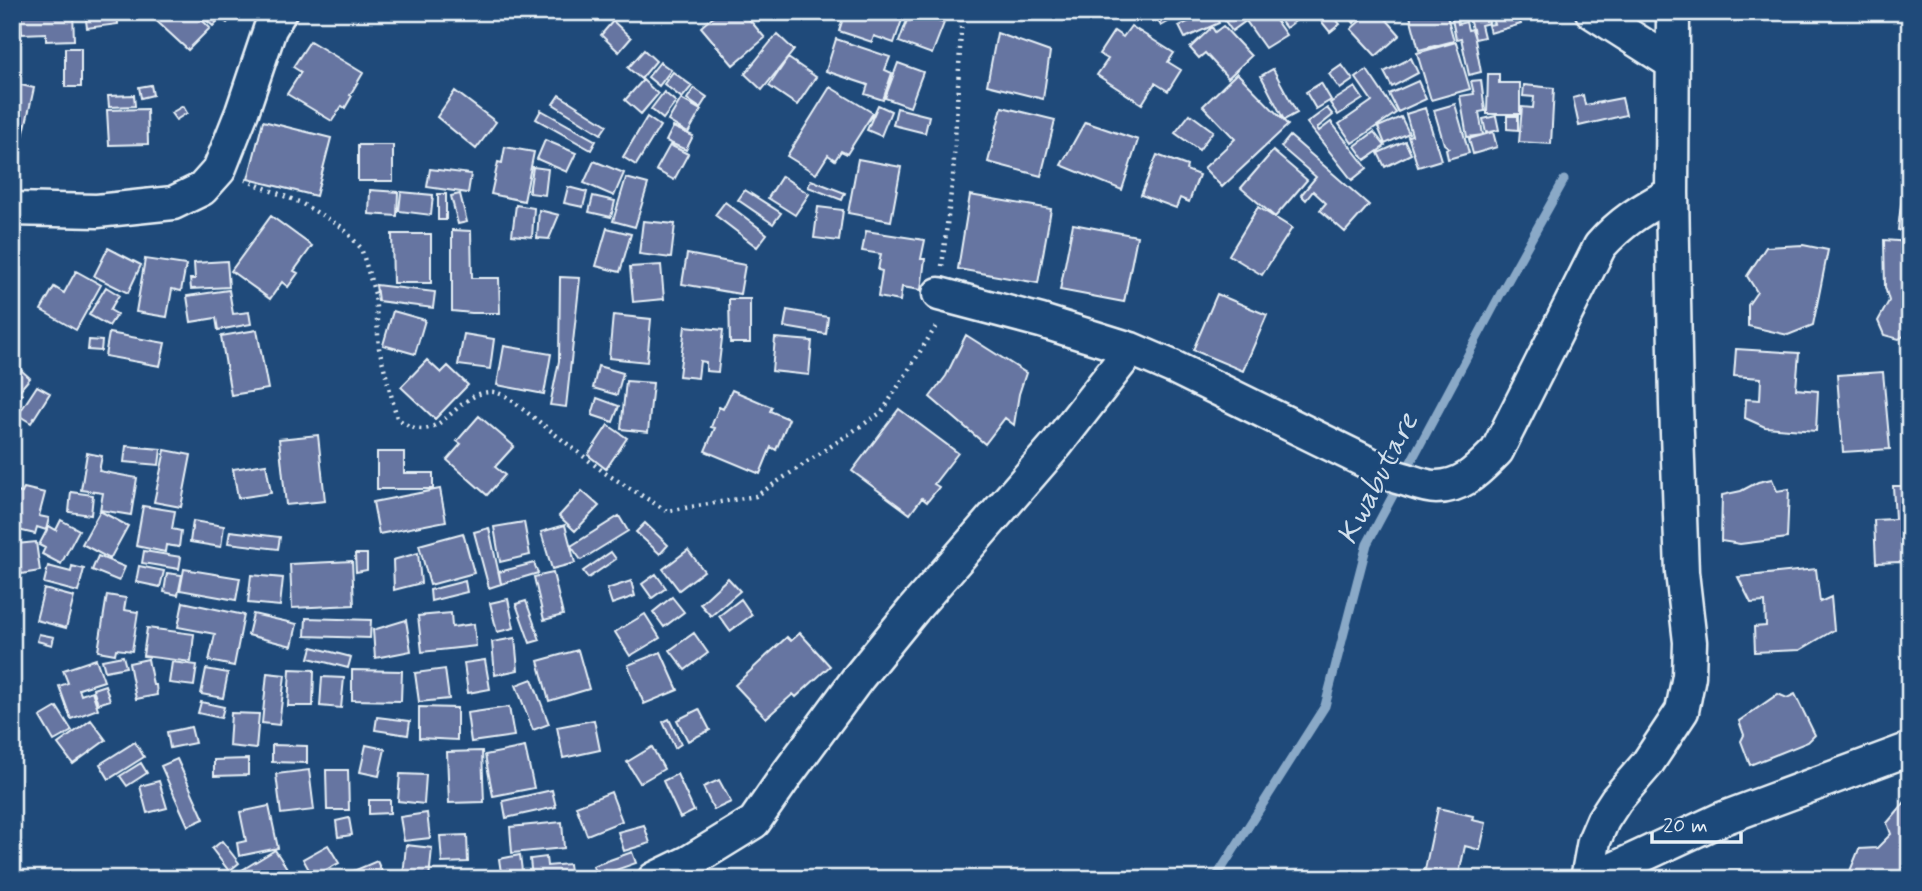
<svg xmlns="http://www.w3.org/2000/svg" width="1922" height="891" font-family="Mynerve,sans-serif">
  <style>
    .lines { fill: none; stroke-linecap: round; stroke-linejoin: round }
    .stream { stroke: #8aa9c7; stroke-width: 9 }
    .building { fill: #6674a1; stroke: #e8f1f8; stroke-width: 2 }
    .minor-casing { stroke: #e8f1f8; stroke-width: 37 }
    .path { stroke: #e8f1f8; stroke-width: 4.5; stroke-dasharray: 2 5; stroke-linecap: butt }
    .minor { stroke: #1f4a7a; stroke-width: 32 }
    .labels { text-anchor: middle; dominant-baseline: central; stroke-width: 5; stroke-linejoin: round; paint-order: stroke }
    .water-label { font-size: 30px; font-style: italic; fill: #d0dfec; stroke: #1f4a7a }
  </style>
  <rect width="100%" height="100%" fill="#1f4a7a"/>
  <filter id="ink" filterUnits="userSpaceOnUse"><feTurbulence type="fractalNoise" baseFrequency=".0143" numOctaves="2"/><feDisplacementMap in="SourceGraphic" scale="14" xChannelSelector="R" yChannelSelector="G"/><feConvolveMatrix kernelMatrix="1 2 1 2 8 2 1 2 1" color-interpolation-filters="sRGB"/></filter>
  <g filter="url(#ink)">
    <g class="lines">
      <path class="stream" d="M1215,879L1325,706L1367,544L1501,293L1564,180"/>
    </g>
    <path class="building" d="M12,12H73L74,40L46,41V33L22,34L21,18H12Z
      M85,12H117L118,24L87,28Z
      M153,12H194L210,28L188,50L150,15Z
      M197,12H237L227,23L220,18L213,26Z
      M718,12H743L765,38L733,65L701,27Z
      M845,12H900L904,14L894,43L874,36L872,42L839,31Z
      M910,12L944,23L932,54L899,42Z
      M925,12H947L944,20Z
      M1153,12H1171L1175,18L1161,26Z
      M1209,12H1215L1219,23L1185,38L1179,26Z
      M1219,12H1270L1286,35L1265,48L1246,21L1232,31Z
      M1279,12H1307L1286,28L1276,15Z
      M1322,12H1330L1340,24L1330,32L1317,16Z
      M1346,12H1362L1354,23Z
      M1370,12H1380L1400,35L1376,56L1351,29Z
      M1409,12H1446L1454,41L1419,50Z
      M1467,12H1487L1489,23L1481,25L1484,37L1475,39Z
      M1503,12H1517L1521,24L1490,33L1488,25L1494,24L1491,16Z
      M1457,18L1458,24L1466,22L1468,30L1473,29L1481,72L1469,75L1461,38L1456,39L1452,19Z
      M613,21L631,38L619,52L601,35Z
      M1131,26L1174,53L1168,62L1181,70L1168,91L1155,83L1142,104L1097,75L1108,59L1099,54L1114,31L1123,37Z
      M1223,26L1251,56L1228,78L1205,53L1199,58L1190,48L1212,27L1215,32Z
      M997,33L1050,52L1043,99L987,85Z
      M777,34L794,50L762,90L745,74Z
      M836,39L890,57L885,70L892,73L883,100L865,94L868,85L826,71Z
      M310,41L363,73L350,95L352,96L345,108L342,106L332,121L287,94L301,72L293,67Z
      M1456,42L1470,89L1431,100L1417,53Z
      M65,48H81V87H65Z
      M644,50L656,61L641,79L628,68Z
      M788,58L816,77L797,105L769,86Z
      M1411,58L1418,73L1392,87L1384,72Z
      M660,62L671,70L659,86L648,77Z
      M898,63L923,72L910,107L885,98Z
      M1342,65L1353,80L1340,89L1329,74Z
      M1273,69L1297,113L1284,120L1261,76Z
      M1367,70L1396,113L1352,143L1339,124L1372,101L1356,78Z
      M673,72L692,86L682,98L664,84Z
      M1237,73L1288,125L1222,187L1204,168L1235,139L1203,106Z
      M1488,74H1499V83H1520V114H1487Z
      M643,80L658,94L641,114L625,100Z
      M1481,80L1485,111L1479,112L1483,135L1467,137L1460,96L1474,94L1471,81Z
      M1418,81L1426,99L1398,112L1389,94Z
      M12,83L34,88L16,168L12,167Z
      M1321,83L1331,100L1316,109L1306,92Z
      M151,85L153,95L141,98L139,87Z
      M1524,85L1554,88L1551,144L1519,142L1522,107L1533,108L1534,97L1523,96Z
      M830,87L873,113L847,154L841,151L835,160L828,155L816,174L787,156Z
      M1355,87L1363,99L1338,115L1330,103Z
      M694,88L707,97L700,108L687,99Z
      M455,91L496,122L476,149L437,117Z
      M664,92L676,102L663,119L651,109Z
      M134,95L135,106L109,107L108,96Z
      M559,95L607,125L601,134L553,104Z
      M1583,95L1585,105L1622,98L1626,115L1579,126L1573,98Z
      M681,99L701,110L688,133L668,121Z
      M1455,104L1469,153L1448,159L1446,149L1449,148L1444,144L1434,110Z
      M878,105L891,111L881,136L867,130Z
      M183,106L187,113L176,120L171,113Z
      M1002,107L1055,120L1041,176L988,162Z
      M897,108L929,116L925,133L893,125Z
      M1327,108L1333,115L1317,128L1319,131L1331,122L1367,168L1352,180L1307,123Z
      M1425,108L1441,160L1418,167L1408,136L1412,135L1406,114Z
      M147,109L148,144L109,145L107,110Z
      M541,110L596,141L591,150L536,119Z
      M1190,114L1213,131L1199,150L1175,133Z
      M1496,116L1499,130L1486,133L1483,119Z
      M1507,116H1518V130L1507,129Z
      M647,117L660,126L636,165L623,157Z
      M1401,117L1409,133L1385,144L1378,127Z
      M263,121L331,138L316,196L248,179Z
      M1085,122L1138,140L1122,190L1061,165Z
      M673,127L693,136L686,150L666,141Z
      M1374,132L1385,146L1365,160L1355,146Z
      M1493,132L1497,147L1473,154L1469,139Z
      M1290,136L1369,205L1345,232L1320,210L1326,203L1313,191L1306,200L1301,195L1316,177L1281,147Z
      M545,140L576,153L567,172L537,159Z
      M1405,141L1411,154L1385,167L1378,153Z
      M358,145H393V181H358Z
      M670,145L688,154L674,180L656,170Z
      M505,147L534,152L524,201L491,194L498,162L502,163Z
      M1273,151L1307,180L1275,217L1241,188Z
      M1157,155L1187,166L1186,170L1199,175L1189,202L1180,198L1176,208L1141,195Z
      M858,159L901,167L891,221L848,213Z
      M594,161L624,173L614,196L584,183Z
      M1906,161H1910V232L1898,230Z
      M533,167L548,169L545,195L529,193Z
      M430,169L471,174L468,193L427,187Z
      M782,176L809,194L795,215L768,198Z
      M626,178L648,184L635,227L613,221Z
      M811,180L845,193L842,200L808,187Z
      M568,187L587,192L583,207L564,203Z
      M370,190L398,192L397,216L369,214Z
      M745,190L781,213L773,224L738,200Z
      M401,192L433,195L431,215L399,211Z
      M438,194H446V220H438Z
      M460,194L467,222L458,224L451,196Z
      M970,195L1051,209L1038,283L958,269Z
      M593,196L615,201L611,217L589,212Z
      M725,202L767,234L757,247L715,215Z
      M516,205L534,208L532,237L512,235Z
      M818,207L843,210L839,241L814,238Z
      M1258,207L1292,228L1262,275L1229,255Z
      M539,210L559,215L549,239L537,238Z
      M271,216L312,246L294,271L298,273L288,287L282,282L270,299L231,271Z
      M643,221L675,224L671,258L639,254Z
      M1073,224L1137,236L1124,302L1060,290Z
      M607,228L631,234L620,272L596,266Z
      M452,230L471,231L472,278H499L500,313H472L452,311Z
      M866,231L925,240L921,259H925L921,290L902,287L900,301L878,297L882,271L878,270L881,254L862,251Z
      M392,234H431V283H393Z
      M1884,240L1910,242V332L1899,339L1884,335L1878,321L1889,301L1885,287Z
      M1803,245L1828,250L1813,325L1788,335L1748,326V305L1757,292L1747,276L1766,247Z
      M108,248L141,265L128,293L94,276Z
      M687,254L745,265L740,294L682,284Z
      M145,259L186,265L181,291L172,289L167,317L136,312Z
      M227,261L229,287L191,289L190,279H195L194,263Z
      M661,265L664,299L633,302L630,267Z
      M76,271L101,285L76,330L41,310L54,287L64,293Z
      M560,277L580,278L566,407L550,405L559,361Z
      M376,285L435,292L433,308L378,301Z
      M106,287L119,295L110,310L117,314L109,326L89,315Z
      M229,290L233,314L249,312L251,324L218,330L216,318L191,322L187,296Z
      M1217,294L1267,315L1243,371L1193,350Z
      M729,299H750V343H730Z
      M787,310L828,317L826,334L784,327Z
      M393,311L425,320L415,354L383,345Z
      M613,315L651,319L647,362L609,358Z
      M685,326L723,330L718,372L706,371V362L700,361L698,378L679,376Z
      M257,330L268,389L231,395L221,336Z
      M109,333L165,343L160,366L105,356Z
      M464,334L494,339L490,369L458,365Z
      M966,335L1026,373L1019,394L1014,425L1005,418L985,444L930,397L946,376Z
      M775,338L812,341L809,375L772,371Z
      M89,340L102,341L101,351L88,350Z
      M504,346L551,354L544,394L497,385Z
      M1736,349L1799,353L1796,389L1818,391L1816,431L1765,427L1745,418L1746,399L1760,400L1761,378L1734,376Z
      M427,360L441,373L448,366L468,385L435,419L401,387Z
      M12,362L30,378L18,392L22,395L12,406Z
      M598,366L623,373L617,395L593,388Z
      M1883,372L1890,449L1843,452L1837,375Z
      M626,381L653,383L648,432L621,429Z
      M37,386L50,393L31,423L18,415Z
      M732,390L772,407L770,411L789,419L776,450L771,447L760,474L705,451L715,428L711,427L719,407L723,409Z
      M597,398L619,406L613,422L592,415Z
      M899,409L958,453L934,484L939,487L927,502L922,498L910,514L852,471Z
      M479,416L514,446L495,467L505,475L487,495L447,460L461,444L457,441Z
      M608,425L627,438L606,469L588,455Z
      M318,435L325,501L286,505L279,439Z
      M126,446L161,449L159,465L124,462Z
      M165,450L191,455L181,507L154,502Z
      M377,452H404V473H433V489H377Z
      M87,453L102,456L99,471L137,478L131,515L100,510L103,493L81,490Z
      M266,464L271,493L238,498L233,469Z
      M1772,479L1777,491L1789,489L1787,538L1740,544L1721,541L1722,495L1741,491L1758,482Z
      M1893,486H1910V565L1900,562L1876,563L1874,520L1895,519Z
      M24,488L45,493L39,516L49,518L46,530L37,527L35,534L14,529L17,516L12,515V491L22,493Z
      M440,489L446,521L379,534L373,502Z
      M582,491L599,506L575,531L559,516Z
      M71,492L93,495L91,515L69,512Z
      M143,506L175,511L172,529L181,531L179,547L166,545L165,552L136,546Z
      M100,511L128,526L110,559L82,544Z
      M619,516L628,531L581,560L571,546Z
      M61,520L79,530L61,564L42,554L45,548L39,545L49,526L56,530Z
      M193,521L224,526L221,547L190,542Z
      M524,522L530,555L500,562L494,527Z
      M645,523L668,545L660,554L636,532Z
      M565,525L575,563L552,569L541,532Z
      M489,528L501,584L489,588L474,532Z
      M230,531L280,537L278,549L228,543Z
      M463,533L474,573L430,585L419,545Z
      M36,542L40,571L21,574L17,544Z
      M688,550L704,571L679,590L663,569Z
      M144,551L181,557L179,569L142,563Z
      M611,552L616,559L588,578L583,571Z
      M418,553L421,583L394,590L393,560Z
      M355,554H367V570L356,572Z
      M98,556L125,567L119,581L92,570Z
      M352,561L354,605L292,608L290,564Z
      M534,563L538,573L501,584L499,572Z
      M48,566L71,572L72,566L84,569L78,592L44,583Z
      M139,566L164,571L160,587L136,582Z
      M184,569L240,578L236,600L180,590Z
      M1816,569L1820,602L1831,597L1834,630L1800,650L1755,652L1754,627L1766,626L1765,602L1751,603L1738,577Z
      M167,573L182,575L178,595L164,592Z
      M553,573L563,615L544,620L534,577Z
      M656,574L666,588L652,598L642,584Z
      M251,575L283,578L280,606L248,603Z
      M728,578L740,591L711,616L700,604Z
      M465,581L467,592L431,601L430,590Z
      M631,581L635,596L612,604L607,589Z
      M44,589L74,597L66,628L36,620Z
      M107,595L126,598L124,610L138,612L132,651L116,649L115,654L98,651Z
      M672,597L684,612L664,627L653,612Z
      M508,599L514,628L497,632L490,603Z
      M741,599L752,615L730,631L719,616Z
      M526,601L540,640L530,643L516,604Z
      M183,602L244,615L234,666L209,661L215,634L178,627Z
      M451,613L452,627L474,624L476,646L422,652L418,616Z
      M253,614L297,624L292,646L248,635Z
      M645,614L660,638L630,656L615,632Z
      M306,618L371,620L370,638L305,636Z
      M406,620L411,651L375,658L373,630Z
      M147,628L194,634L191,662L143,656Z
      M694,633L708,653L685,670L670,650Z
      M800,633L830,666L796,697L793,694L766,718L735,685L787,637L791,641Z
      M39,634L54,637L52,645L37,641Z
      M515,638L518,670L495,675L492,642Z
      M312,647L351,657L348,668L309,658Z
      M578,650L589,689L549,701L538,661Z
      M661,652L678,690L644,704L628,665Z
      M123,656L126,667L105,671L102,660Z
      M96,659L104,681L79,689L81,695L92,691L98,709L71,719L59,686L68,683L63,670Z
      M148,659L153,685H156L157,695L136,699L129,663Z
      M485,660L490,689L468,693L464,663Z
      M172,662L197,665L194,686L169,683Z
      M206,669L228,673L223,698L201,694Z
      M290,669L314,670L313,706H288Z
      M445,669L449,699L419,702L415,673Z
      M352,670L402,671L401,701L352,700Z
      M267,673L285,675L279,725L262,723Z
      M322,677L344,678L341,708L320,706Z
      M532,679L549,724L533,730L516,685Z
      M105,685L110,700L98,704L93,689Z
      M1778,694L1787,698L1795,694L1815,735L1808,742L1750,765L1741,741L1744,735L1739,721Z
      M201,702L224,707L221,718L198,713Z
      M57,707L72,731L54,741L40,717Z
      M419,707L457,708V740L419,738Z
      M509,707L514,736L471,742L467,713Z
      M699,709L710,730L688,741L677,720Z
      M231,713L259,714L256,749L229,746Z
      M377,717L410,721L408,735L375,730Z
      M669,719L681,744L675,748L663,722Z
      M91,720L106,740L73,764L58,744Z
      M594,720L600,750L563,758L557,727Z
      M191,727L195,743L170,748L167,732Z
      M135,742L144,757L109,779L100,764Z
      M272,745L307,746V763L272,762Z
      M366,745L385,749L379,776L360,772Z
      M525,747L534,788L493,796L485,755Z
      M652,747L664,769L640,783L627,762Z
      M482,751L484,802L449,803L447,752Z
      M177,759L204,819L188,826L161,766Z
      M248,759V775L214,776V760Z
      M141,763L147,773L127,786L120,776Z
      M309,770L314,810L281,814L276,774Z
      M326,770H348L349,810H327Z
      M400,774L426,775L424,804L398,801Z
      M677,774L694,811L680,818L663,781Z
      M719,780L731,802L714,810L703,787Z
      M159,781L167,808L147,813L140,786Z
      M552,790L556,807L506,818L503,801Z
      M611,792L622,821L587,835L576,806Z
      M369,800H390V813L369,814Z
      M1905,802L1910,804V879H1858L1850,871L1859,849L1877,848L1891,834L1887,823Z
      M269,806L278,848L239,856L237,843L246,841L240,812Z
      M1438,808L1473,816L1472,820L1486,823L1480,850L1465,846L1458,879H1423Z
      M427,813L430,838L404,841L400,817Z
      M349,818L352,835L338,837L336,821Z
      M562,822L564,848L512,853L510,827Z
      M644,825L650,843L624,851L618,832Z
      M467,835L468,862L442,863L440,836Z
      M222,841L239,863L229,871L212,849Z
      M328,845L339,863L313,877L303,859Z
      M406,845L432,848L429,879L403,877Z
      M275,850L287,868L270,879H248L242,870Z
      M632,852L636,863L596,877L593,866Z
      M520,855L523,879H502L499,859Z
      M546,857L547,866L569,864L571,879H532L530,859Z
      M377,861L385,879H335Z"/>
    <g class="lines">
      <defs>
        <path id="minor" d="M1592,12L1672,63
          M12,209L97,211L173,203L202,189L219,170L242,112L270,29L280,12
          M939,294L1041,321L1131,349L1173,367L1397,477C1409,480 1424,487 1436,487C1464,487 1479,469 1497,451L1600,246C1623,220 1642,210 1672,193
          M654,879L689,862L754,822L788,773L858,678L914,609L1057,444L1131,349
          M1587,879L1594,841L1603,820L1616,800L1647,764L1682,711L1689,676L1690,642L1682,572L1676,405L1672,193L1673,12
          M1592,879L1721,819L1910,749"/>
      </defs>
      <use href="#minor" class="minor-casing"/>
      <path class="path" d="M245,180L299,202L342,227L361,248L375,294L379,348L397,418C439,453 453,393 490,392C495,391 502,395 506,396L605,473L667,511L756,496L882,412L935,328L936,323
        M942,266L953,176L962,12"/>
      <use href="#minor" class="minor"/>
    </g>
  </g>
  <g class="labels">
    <g class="water-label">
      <text transform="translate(1378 479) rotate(-63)">Kwabutare</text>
    </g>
  </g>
  <rect width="1922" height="891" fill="none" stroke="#1f4a7a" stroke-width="42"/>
  <rect x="21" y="21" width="1880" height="849" fill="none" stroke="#e8f1f8" stroke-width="2.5" filter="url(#ink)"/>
  <path d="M1652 832v10h89v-10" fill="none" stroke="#e8f1f8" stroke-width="3.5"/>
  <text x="1663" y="832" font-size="21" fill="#e8f1f8" stroke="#1f4a7a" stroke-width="5" paint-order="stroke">20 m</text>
</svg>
